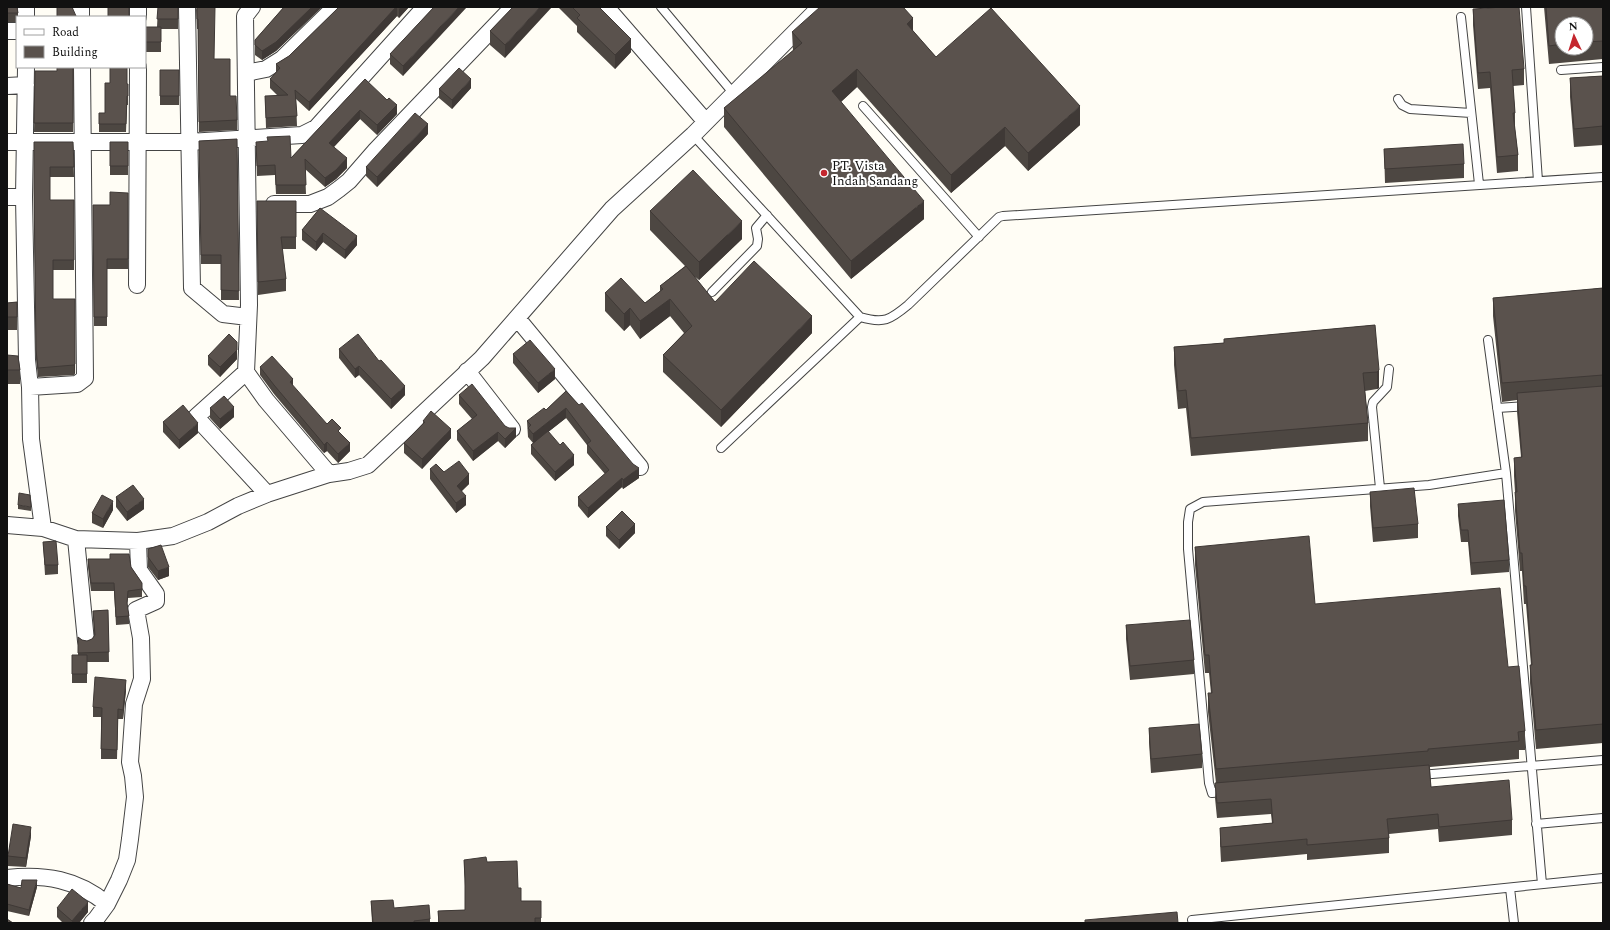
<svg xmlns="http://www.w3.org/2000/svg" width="1610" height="930" font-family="Spectral,serif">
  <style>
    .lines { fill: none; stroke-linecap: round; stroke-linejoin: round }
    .service-casing { stroke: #444; stroke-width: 10 }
    .minor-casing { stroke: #444; stroke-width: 18 }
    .service { stroke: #fff; stroke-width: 8 }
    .minor { stroke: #fff; stroke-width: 16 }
    .wall { fill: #4d4742; fill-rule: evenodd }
    .shaded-wall { fill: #3f3936 }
    .building { fill: #5a524d; stroke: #3f3936 }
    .poi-dot { fill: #c4262e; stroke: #fff; stroke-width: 1.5 }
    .labels { text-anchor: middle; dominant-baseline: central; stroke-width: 4; stroke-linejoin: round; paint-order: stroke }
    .poi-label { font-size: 13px; fill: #111; stroke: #fff; text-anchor: start }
  </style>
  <rect width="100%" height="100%" fill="#fffdf5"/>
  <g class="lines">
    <defs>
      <path id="service" d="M661,7L734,94
        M1526,7L1538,181
        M1461,17L1479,184
        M1561,70L1603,67
        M1398,99L1402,105L1410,109L1471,113
        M863,106L979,237
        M693,135L860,317C884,324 890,320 908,305L999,217L1003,216L1603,177
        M712,292L757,246L758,239L756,228L767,215
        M1488,340L1506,473L1542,884
        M1497,408L1528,406
        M721,448L860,317
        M1380,488L1372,407L1373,402L1387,387L1389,369
        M1420,775L1603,760
        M1225,792L1212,793L1209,783L1188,549V522L1190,509L1203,502L1429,485L1506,473
        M1536,824L1603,818
        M1510,888L1514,923
        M1192,920L1603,878"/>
      <path id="minor" d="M26,7V17
        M81,7V17
        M138,7V17
        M187,7L192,288L223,314L248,317
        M252,7L245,16L249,305L246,372L266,400L329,474
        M606,7L706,122
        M7,31H17
        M26,67L24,197L27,360L30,387
        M246,73L266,69L282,59L335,7
        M7,86L26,85
        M7,142H189L302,135L316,128L425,7
        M7,197H24
        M274,204H310L328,197L339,189L349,181L376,150L513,7
        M137,285L138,67
        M517,318L640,467
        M467,371L512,429
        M246,372L196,417L267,494
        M7,525L43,528L76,539L138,541L173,536L208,522L238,506L267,494L329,474L349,471L368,465L482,358L612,209L693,135L820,7
        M43,528L31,439L30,387L77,384L85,378L82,67
        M76,539L86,641
        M7,878C45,874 77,879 107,904
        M92,923L96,919L107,904L119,880L127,860L130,839L135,797L133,776L130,762L134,704L142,679L141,638L136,610L156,601V594L139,570L138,541"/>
    </defs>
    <use href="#service" class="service-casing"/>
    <use href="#minor" class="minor-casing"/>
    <use href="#service" class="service"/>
    <use href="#minor" class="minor"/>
  </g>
  <path class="wall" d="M7,7L18,13L17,22H7Z
    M158,7H178V29H161V52H145V27H157Z
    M196,7L214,59L230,96L237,120V130L199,132L198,29H197Z
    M284,7H322L276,51L262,60L255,55V40Z
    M339,7H409L399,18L397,16L309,111L296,99L297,126L266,128L265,96H278L270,88V79L276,72V64L289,56Z
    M434,7L403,76L390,64V54Z
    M513,7L505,58L490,45V31Z
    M558,7H599L631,52L615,69L577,32V26Z
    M1544,7H1603V59L1549,64ZM1562,24H1586V48H1562Z
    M1473,9L1524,69V85L1513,86L1515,113V129L1518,155V171L1497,173L1490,88L1478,89L1473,25Z
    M913,31L936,57L1080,125L1028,171L1005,146L951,193L857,87L841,102L924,219L851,279L724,127V108L793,51L792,32Z
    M74,67L73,132H34L35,71H57Z
    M160,70H179V105H160Z
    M1603,76V145L1574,147L1570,97V78Z
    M365,79L397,114L377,135L360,119L334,147L347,168L336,179L325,187L305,169L306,194H276L275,175L257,176L256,142L291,158Z
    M127,84L128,92V105H127L126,132H99V113H105Z
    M471,88L452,109L439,98V89Z
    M428,134L377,187L366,176V167Z
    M237,139L239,300H221V264H201L199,141Z
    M34,142H73L74,177H50V200H74V270H53V299H75V373L74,375L38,377L36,359L34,197Z
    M110,142H128V175H110Z
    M1384,149L1464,164V178L1385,183Z
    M128,193V269H107V326H94L93,205H110Z
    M257,201H296V249H282L286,279V291L258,295Z
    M320,208L357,245L345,259L323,242L316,251L302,240V230Z
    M650,211L742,239L699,280L694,276L715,302L812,333L721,427L663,372V355L684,333L670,316L640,339L630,325L624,331L605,311V293L645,303L660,291V286L685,266L650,230Z
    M1603,288V743L1536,749L1530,683V665H1531L1526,604H1524L1522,571H1520L1515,511V492L1514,476V458L1521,457L1517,412V400L1502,402L1493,316V298Z
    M17,302V330H7V303Z
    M1375,325L1379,388L1377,389L1365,391L1368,423V441L1191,456L1186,408L1178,409L1174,365V347L1224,343V339Z
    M339,349L405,395L391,409L359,375L355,378L339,358Z
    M513,354L555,379L538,393L513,363Z
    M7,355L20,370V384H7Z
    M208,356L237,359L220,377L208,365Z
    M260,367L327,424L341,434L350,451L338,463L327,451L324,453L322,451L274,394L260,375Z
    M566,391L639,478L623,489L622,487L588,518L578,506V497L605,474L587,453V445L566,418L548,432L574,465L555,481L531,454V445L533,443L528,437L527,421L546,410Z
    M459,395L505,426L516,437L505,448L498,441L473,461L457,440V431L472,419L459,404Z
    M210,408L234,417L220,429L210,418Z
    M423,421L451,438L422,469L404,453V443L423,423Z
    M163,422L198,433L179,449L163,432Z
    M430,469L444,472L469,484L461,491L466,505L456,513L430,479Z
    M1370,492L1418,524V538L1373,542L1370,506Z
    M116,497L144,509L127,521L116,507Z
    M1458,504L1509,560V572L1471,575L1468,542H1461L1458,516Z
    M18,505L31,507V511L18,509Z
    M113,510L103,528L92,523V513Z
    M606,527L635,533L619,549L606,536Z
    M43,542L58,565V574L45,575Z
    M1195,547L1315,604L1508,667L1525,731V750H1519V759L1430,767L1431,787L1512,820V835L1439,842L1438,829L1389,834V853L1307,860V854L1221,862L1220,843V828L1272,823L1271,814L1217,818L1215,798L1216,783L1208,712V693H1211L1209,673H1205L1195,565Z
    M148,549L169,576L158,580L148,567Z
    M88,559L131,567L142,583V597L128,598L127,606L129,616V624L116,625L114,591H91L88,567Z
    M108,610L109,662H87V683H72V655H78V637L82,640L87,641L92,639L94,636L93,611Z
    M1126,625L1194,660V674L1130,680L1126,639Z
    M126,690L123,719H118L117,759H101V717H93V707Z
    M1149,728L1202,754V768L1151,773L1149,742Z
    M31,836L26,867L8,866V856Z
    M464,860L487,862L518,888L521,901H541V923H438V911L465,910V886L464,869Z
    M7,884L21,888L37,887L29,916L7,911Z
    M371,901L430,919V923H372Z
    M57,908L88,912L79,923H63L57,917Z"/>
  <path class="shaded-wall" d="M312,7H322L276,51L262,60V51Z
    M396,7H397V16L309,111V102Z
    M401,7H409L399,18V9Z
    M459,7H467L403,76V66Z
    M540,7H552L505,58V45Z
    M913,18V37L907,24Z
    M631,39V52L615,69V55Z
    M857,69V87L832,110V91Z
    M471,79V88L452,109V100Z
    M397,105V114L377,135V125Z
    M1080,106V125L1028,171V153Z
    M360,110V119L329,152V143Z
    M428,124V134L377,187V177Z
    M1005,127V146L951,193V175Z
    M347,158V168L336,179L325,187V178Z
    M924,201V219L851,279V261Z
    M742,221V239L699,280V262Z
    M323,233V242L316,251V242Z
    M357,236V245L345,259V250Z
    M670,299V316L640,339V321Z
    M630,308V325L624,331V314Z
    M812,316V333L721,427V410Z
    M237,342V359L220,377V367Z
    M75,364V373L74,375V365Z
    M359,366V375L355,378V369Z
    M555,369V379L538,393V383Z
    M1379,370V388L1377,389V372Z
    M293,379V388L290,382Z
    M405,386V395L391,409V399Z
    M234,407V417L220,429V419Z
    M566,408V418L533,444V434Z
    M198,423V433L179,449V440Z
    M516,428V437L505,448V439Z
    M451,429V438L422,469V459Z
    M498,432V441L473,461V451Z
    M327,442V451L324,453V445Z
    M350,443V451L338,463V454Z
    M574,455V465L555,481V472Z
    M639,468V478L623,489V480Z
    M469,474V484L457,496V486Z
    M622,478V487L588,518V508Z
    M466,496V505L456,513V503Z
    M144,499V509L127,521V512Z
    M113,501V510L103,528V519Z
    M635,524V533L619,549V540Z
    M169,567V576L158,580V571Z
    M126,680V690L123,719V710Z
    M31,827V836L26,867V858Z
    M37,880V887L29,916V910Z
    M88,902V912L79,923H72V921Z"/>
  <path class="building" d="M7,7H17L18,13H7Z
    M57,7H72L76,16V17H57Z
    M108,7H129V17H108Z
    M158,7H178V19H157Z
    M197,7H215L214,59H230V96H236L237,120L199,122L198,19H197Z
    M284,7H312L276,42L262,51L255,45V40Z
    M339,7H396L309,102L295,90L297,116L266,118L265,96L288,95L270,79L280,68L276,64L289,56Z
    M434,7H459L403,66L390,54Z
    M513,7H540L505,45L490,31Z
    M572,7H599L631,39L615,55L577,18L580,15Z
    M820,7H903L913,18L907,24L936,57L991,8L1080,106L1028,153L1005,127L951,175L857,69L832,91L924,201L851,261L724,108L802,43L792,32Z
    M1503,7H1519L1524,69L1512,70L1515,113H1513L1518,155L1497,157L1490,72L1478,73L1473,9Z
    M1546,7H1603V41L1586,42V24H1562V44L1549,46Z
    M145,27H161V42H145Z
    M57,67H73V123H34L35,71H57Z
    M110,67H127V84H128V96H127L126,124H99V113H105V83H110Z
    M459,68L471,79L452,100L439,89Z
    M160,70H179V96H160Z
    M1603,76V126L1574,129L1570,78Z
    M365,79L387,100L389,98L397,105L377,125L360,110L329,143L347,158L336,170L325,178L305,159L306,185H276L275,165L257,166L256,142L268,141L267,137L290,136L291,158Z
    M415,113L428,124L377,177L366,167Z
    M237,139L239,291L221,290V255H201L199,141Z
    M34,142H73L74,167H50V200H74V260H53V299H75V364L74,365L38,368L36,350L34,188Z
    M110,142H128V166H110Z
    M1463,144L1464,164L1385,169L1384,149Z
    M693,170L742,221L699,262L650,211Z
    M110,192L128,193V259H107V317H94L93,205H110Z
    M257,201H296V237H281L286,279L258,282Z
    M320,208L357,236L345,250L323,233L316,242L302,230Z
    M754,261L812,316L721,410L663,355L692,326L670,299L640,321L630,308L624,314L605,293L621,278L645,303L663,289L660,286L686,266L715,302Z
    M1603,288V375L1502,383L1493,298Z
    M17,302V317H7V303Z
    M1375,325L1379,370L1377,372L1363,373L1368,423L1191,438L1186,390L1178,391L1174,347L1224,343V339Z
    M229,334L237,342V350L220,367L208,356Z
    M358,334L379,361L381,360L405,386L391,399L359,366L355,369L339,349Z
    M530,340L555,369L538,383L513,354Z
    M7,355L18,356L20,370H7Z
    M272,356L293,379L290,382L327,424L332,419L341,428L338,431L350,443L338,454L327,442L324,445L322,442L274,385L260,367Z
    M472,384L505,426L509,428H516L505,439L498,432L473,451L457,431L477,415L459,395Z
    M1603,386V724L1536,730L1530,665H1532L1526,586H1524L1522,553H1520L1515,492H1517L1514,458L1522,457L1517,393Z
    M566,391L579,405L582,403L633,464L639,468L623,480L622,478L588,508L578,497L609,470L587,444L591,441L566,408L533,434L528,428L531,425L527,421L544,408L546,410Z
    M224,396L234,407L220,419L210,408Z
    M183,405L198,423L179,440L163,422Z
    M431,411L451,429L422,459L404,443L425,422L423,421Z
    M548,431L560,445L563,442L574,455L555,472L531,445Z
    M459,461L469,474L457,486L466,496L456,503L430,469L436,464L444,472Z
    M133,485L144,499L127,512L116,497Z
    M1414,488L1418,524L1373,528L1370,492Z
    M19,493L30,495L31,507L18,505Z
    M102,495L113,501L103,519L92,513Z
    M1504,500L1509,560L1471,563L1468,530H1461L1458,504Z
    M622,511L635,524L619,540L606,527Z
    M1309,536L1315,604L1500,588L1508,667L1519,666L1525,731L1518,732L1519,741L1428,749V751L1216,769L1208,693H1212L1209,655H1205L1195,547Z
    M56,541L58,565H45L43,542Z
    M161,545L169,567L158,571L148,557V549Z
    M110,554H129L131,567L142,583V589L128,591L127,603L129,616L116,617L114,583H91L88,559H110Z
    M108,610L109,652L78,653V637L82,640L87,641L92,639L95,635L93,611Z
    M1190,620L1194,660L1130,666L1126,625Z
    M72,655H87V674H72Z
    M95,677L126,680L123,710L118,709L117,750L101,749L102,708L93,707Z
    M1199,724L1202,754L1151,759L1149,728Z
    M1429,765L1431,787L1509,780L1512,820L1439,827L1438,814L1387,819L1389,838L1307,845V839L1221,847L1220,828L1273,823L1271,799L1217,803L1215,783Z
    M13,824L31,827L26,858L8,856Z
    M486,857L487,862L517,861L518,888H521V901H541V918H535V923H439L438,911L465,910V878L464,860Z
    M22,880H37L29,910L7,904V884L21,888Z
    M72,889L88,902L72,921L57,908Z
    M393,900L394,908L429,905L430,919L414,921V923H373L371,901Z
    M1177,912L1178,923H1085V920Z
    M7,919L13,923H7Z"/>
  <circle class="poi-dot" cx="824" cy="173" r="4"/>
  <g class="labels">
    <g class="poi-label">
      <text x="832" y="166">PT. Vista<tspan x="832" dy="15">Indah Sandang</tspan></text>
    </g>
  </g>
  <rect width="1610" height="930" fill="none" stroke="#111111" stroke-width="16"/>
  <rect x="16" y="16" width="130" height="52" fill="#ffffff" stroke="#a0a0a0"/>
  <rect x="24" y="29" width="20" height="6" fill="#ffffff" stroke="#a0a0a0"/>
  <text x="52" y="36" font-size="12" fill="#111111">Road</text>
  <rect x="24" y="46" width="20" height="12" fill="#5a524d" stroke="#a0a0a0"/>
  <text x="52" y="56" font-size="12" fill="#111111">Building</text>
  <g transform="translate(1574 36) rotate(356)"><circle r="19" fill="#ffffff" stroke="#a0a0a0"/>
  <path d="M0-3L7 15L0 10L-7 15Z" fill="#c4262e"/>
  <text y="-6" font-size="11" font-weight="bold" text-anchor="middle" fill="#111111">N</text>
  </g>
</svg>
